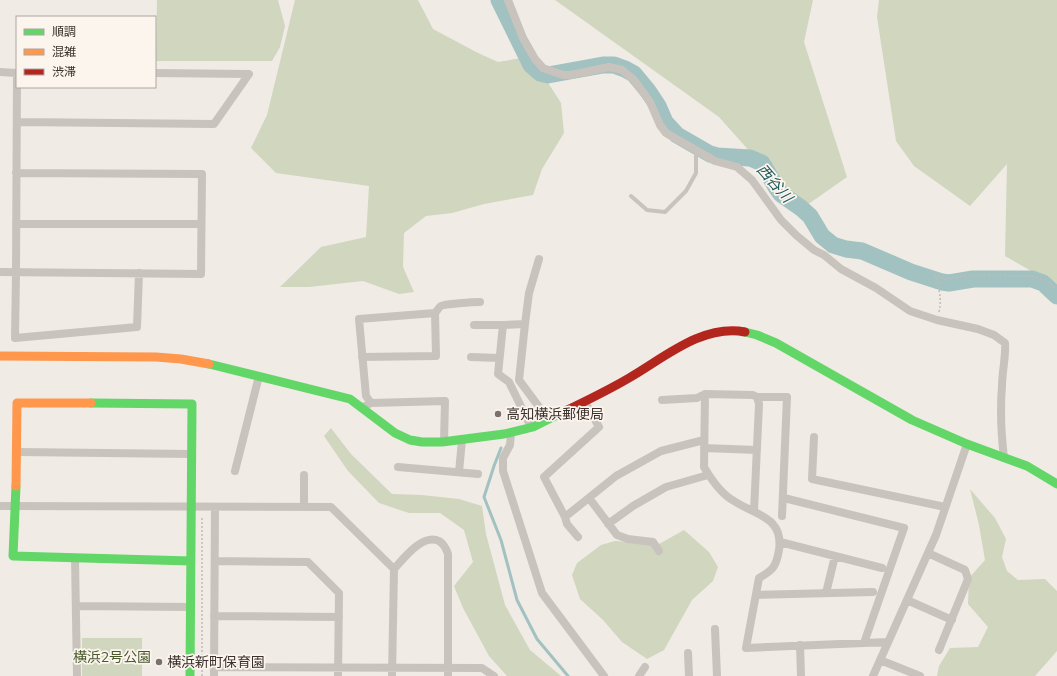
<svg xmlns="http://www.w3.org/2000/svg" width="1057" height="676" font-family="Mulish,'Noto Sans JP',sans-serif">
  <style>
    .green { fill: #d1d6bf }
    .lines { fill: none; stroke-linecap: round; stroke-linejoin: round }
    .stream { stroke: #a1c2c1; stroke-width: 3 }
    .river { stroke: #a1c2c1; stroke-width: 17 }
    .path { stroke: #c2bbb6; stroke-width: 1.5; stroke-dasharray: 2 2; stroke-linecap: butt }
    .lane { stroke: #c9c3be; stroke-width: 4 }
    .street { stroke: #c9c3be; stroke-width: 8 }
    .fast { stroke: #63d668; stroke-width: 9 }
    .slow { stroke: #ff974d; stroke-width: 9 }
    .jam { stroke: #b3261e; stroke-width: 9 }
    .poi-dot { fill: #7a716c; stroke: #fbf5ee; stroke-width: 1.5 }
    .labels { text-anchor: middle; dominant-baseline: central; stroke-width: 3.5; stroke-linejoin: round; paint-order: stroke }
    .poi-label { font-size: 14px; fill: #3b302b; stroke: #fbf5ee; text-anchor: start }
    .park-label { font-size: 14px; fill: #4a5a2e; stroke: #fbf5ee }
    .water-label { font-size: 15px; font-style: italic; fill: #1f5a5e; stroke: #fbf5ee }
  </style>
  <rect width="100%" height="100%" fill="#f0ebe5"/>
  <path class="green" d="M157,0H278L285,26L280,47L272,61H156Z
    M295,0H418L433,29L478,53L498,62L528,57L543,75L561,103L564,133L542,169L533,195L484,204L452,213L426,216L404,233L403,267L414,292L399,294L363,281L309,287H280L321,247L366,237L369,186L276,173L251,148L267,115Z
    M555,0H813L804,42L847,177L807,205L794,201L719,117Z
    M879,0H1057V286L1005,256L1007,164L970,206L914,166L896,141L877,17Z
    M331,428L351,454L392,494L422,495L459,499L482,506L486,534L505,605L530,650L561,676H507L489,656L463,608L454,586L473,562L464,530L440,513H409L379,503L348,471L324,436Z
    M970,489L995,518L1006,539L1002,557L1007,571L1018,580L1045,579L1057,591V651L1035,676H937L939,666L950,648L978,647L988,627L968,604L969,578L985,560L979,525Z
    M684,530L709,552L718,567L713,581L692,600L664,650L647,659L622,642L603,620L580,599L572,575L577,563L601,545L615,541L659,544Z
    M82,638H142V676H82Z"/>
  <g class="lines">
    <path class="stream" d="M501,448L494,466L484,497L501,540L517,600L537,639L568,676"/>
    <path class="river" d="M499,0L531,65L540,73L548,75L603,65H614L625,69L634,74L648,91L658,106L665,122L677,135L710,154L717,156L750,158L762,163L776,187L781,194L801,208L810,216L822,236L833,245L846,249L862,251L911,272L942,282L949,283L973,279H1032L1043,283L1057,296"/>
    <path class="path" d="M939,312C942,299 939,288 935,275L944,279L974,275L1031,276L1045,280L1057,289
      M202,676V516"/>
    <path class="lane" d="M631,196L647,210L665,212L686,191L696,173V151"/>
    <path class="street" d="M508,0L523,38L535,59L543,68L563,75H571L609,67L622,70L634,80L650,102L660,125L666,133L715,161L737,167L752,180L781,220L796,235L814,250L824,255L841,269L876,288L910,311L937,320L978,329L994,335L1005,343C1006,357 1002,372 1002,386C1000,410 1001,433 1004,458
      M0,72L17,73
      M17,73L16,273L15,338L137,327L139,273
      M17,122L214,124L249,74L155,73
      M16,224H201
      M0,272L201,274L202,174L16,173
      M435,313C437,311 439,307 441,306C444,304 473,302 480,302
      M525,324L529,293L539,259
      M474,325H503L498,374L509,382L531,427
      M503,325L525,324L519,380L548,419
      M362,357L436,356L435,313L359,319L366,396L371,403L363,407
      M471,357L499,358
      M705,394L704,467C711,479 721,494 734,501C755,515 784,517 779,550C776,567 773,570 759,578L746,648L888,642
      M757,397H787L782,516
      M662,400L697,398L705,394L753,395L757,397L759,404L754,511
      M585,402L599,427L544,477L565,517L616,476L661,451L704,440
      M371,403L445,401L444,442
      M511,433L510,445L503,458V471L542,593L604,676
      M814,437L812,479L945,507
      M704,448L757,450
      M18,452L191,454
      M398,467L478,474
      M235,471L259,376
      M459,472L462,440
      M589,498L617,535L628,539L653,542L659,551
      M784,498L904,528L864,643
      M0,506L331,507L394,569L392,676
      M304,507V475
      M565,517L567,524L578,537
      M608,524L633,506L666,487L708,475
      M780,542L882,568
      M928,553L965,570L968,579L939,650
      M75,558L77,676
      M215,561L308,562L339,593L338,676
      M394,569C404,558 423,533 439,541C444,544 446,548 448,554V676
      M826,593L835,556
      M756,595L873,592
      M907,600L952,620
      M76,606L191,607
      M214,616L339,617
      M715,629L717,676
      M800,645L801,676
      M688,653L689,676
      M880,660L920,676
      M214,667L482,668L494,676
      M214,676L215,507
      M639,676L645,667
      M873,676L936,535L967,444"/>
    <path class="fast" d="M745,332L757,335L776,343L912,420L967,444L1027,466L1057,484
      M209,364L350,399L395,433L410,440L422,442H442L504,434L533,427L561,413
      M91,403L192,404L190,676
      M16,486L13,556L191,561"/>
    <path class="slow" d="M0,356L156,357L181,359L209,364
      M16,486L17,403H91"/>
    <path class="jam" d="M561,413C584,402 607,391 629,378C664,358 702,324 745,332"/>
  </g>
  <g class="poi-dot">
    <circle cx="498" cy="414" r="4"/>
    <circle cx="159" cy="662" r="4"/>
  </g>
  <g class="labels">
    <g class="poi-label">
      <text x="506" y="414">高知横浜郵便局</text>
      <text x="167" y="662">横浜新町保育園</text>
    </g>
    <g class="park-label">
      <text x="112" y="657">横浜2号公園</text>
    </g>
    <g class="water-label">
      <text transform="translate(775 183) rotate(49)">西谷川</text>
    </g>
  </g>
  <rect x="16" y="16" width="140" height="72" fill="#fbf5ee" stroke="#aea6a0"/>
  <rect x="24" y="29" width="20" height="6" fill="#63d668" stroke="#aea6a0"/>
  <text x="52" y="36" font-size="12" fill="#3b302b">順調</text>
  <rect x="24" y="49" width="20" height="6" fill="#ff974d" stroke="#aea6a0"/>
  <text x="52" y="56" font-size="12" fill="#3b302b">混雑</text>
  <rect x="24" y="69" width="20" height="6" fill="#b3261e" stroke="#aea6a0"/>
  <text x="52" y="76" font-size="12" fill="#3b302b">渋滞</text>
</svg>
